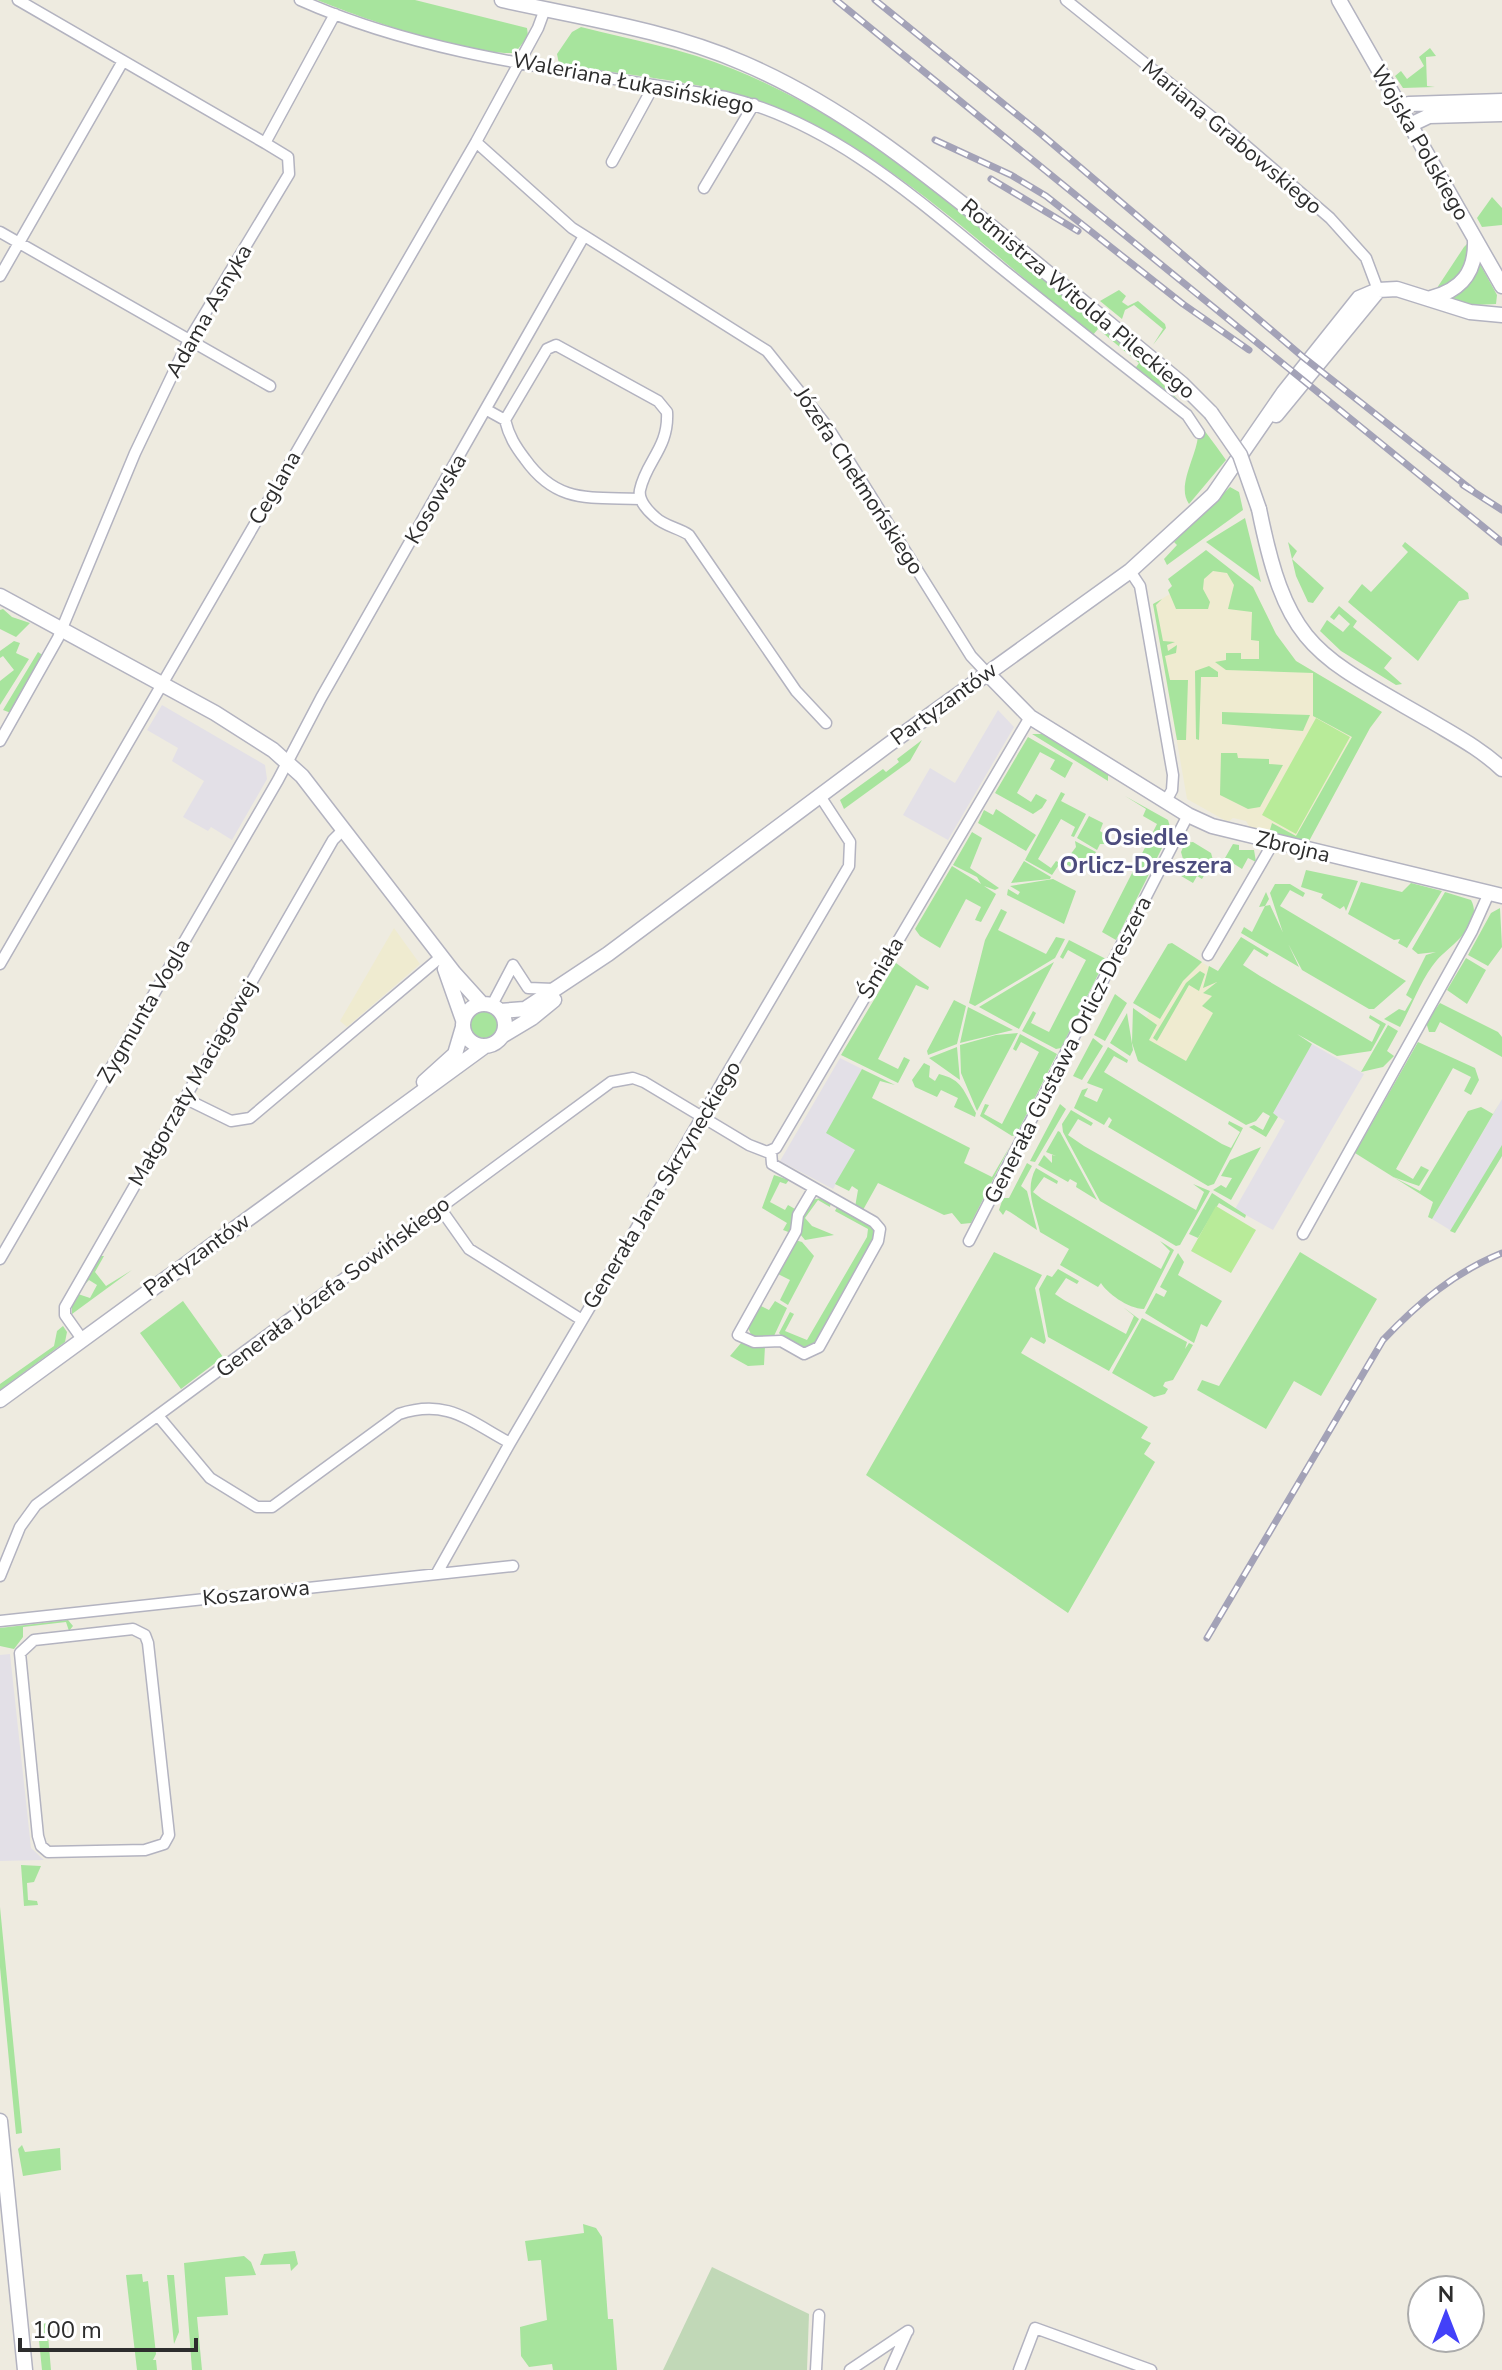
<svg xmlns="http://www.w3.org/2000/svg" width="1502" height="2370" font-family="'Nunito Sans',sans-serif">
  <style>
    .industrial { fill: #e3e0e7 }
    .education { fill: #efebd0 }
    .green { fill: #a7e49d }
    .cemetery { fill: #c1d8b7 }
    .pitch { fill: #b8eb99 }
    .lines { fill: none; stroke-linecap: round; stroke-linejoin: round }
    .street-casing { stroke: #b3b3c0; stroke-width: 13 }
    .secondary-casing { stroke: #b3b3c0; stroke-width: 17 }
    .street { stroke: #fff; stroke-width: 10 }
    .secondary { stroke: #fff; stroke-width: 14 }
    .rail-casing { stroke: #a3a2b7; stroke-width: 7 }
    .rail { stroke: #fff; stroke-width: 4; stroke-dasharray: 12; stroke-linecap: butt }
    .secondary-bridge-casing { stroke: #b3b3c0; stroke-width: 17; stroke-linecap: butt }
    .secondary-bridge { stroke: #fff; stroke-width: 14 }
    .labels { text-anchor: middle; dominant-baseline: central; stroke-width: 6; stroke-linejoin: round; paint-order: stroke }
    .street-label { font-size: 22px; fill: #2d2d2d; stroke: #fff }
    .neighbourhood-label { font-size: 24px; font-weight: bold; fill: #4d4d7e; stroke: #fff }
  </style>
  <rect width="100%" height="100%" fill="#eeebe0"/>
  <path class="industrial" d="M162,705L265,765L267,779L232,840L211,827L208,831L183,817L204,781L172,761L178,748L147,730Z
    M998,710L1014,727L948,840L903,815L930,768L955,783Z
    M1312,1044L1364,1074L1273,1230L1235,1209L1285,1121L1272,1113Z
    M840,1058L862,1069L827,1133L855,1150L833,1189L780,1161Z
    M1502,1099V1156L1455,1233L1432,1219Z
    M10,1654L31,1848L44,1860L0,1861V1655Z"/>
  <path class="education" d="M1208,552L1253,587L1276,634L1296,661L1382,712L1370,728L1308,843L1250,828L1246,821L1233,818L1228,822L1187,799L1153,604L1175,591Z
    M394,928L420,964L347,1027L340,1021Z
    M1183,951L1303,1023L1250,1114L1133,1042Z"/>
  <path class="green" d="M317,0H415L527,28L528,36L515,53C466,55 364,19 317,0Z
    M581,27C632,40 684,49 733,69C851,116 944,198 1042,278C1110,334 1176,386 1226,460L1189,504C1176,486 1197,456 1198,435L1204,432L1201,426L1134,370L1139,363L1098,329L1092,336C998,259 872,136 756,100C694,80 623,75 559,64L557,54L572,32Z
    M1430,48L1436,56L1426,57L1427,86L1435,87L1403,88L1395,76L1401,71L1407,79L1424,66L1419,57Z
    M1492,197L1502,208V225L1482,227L1477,218Z
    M1468,243L1463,278L1435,291L1464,247Z
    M1480,264L1497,295L1496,304L1474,305L1451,299L1465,289Z
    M1119,290L1126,296L1122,302L1128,306L1138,301L1165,324L1166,328L1153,345L1163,329L1134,305L1125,310L1122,319L1100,301Z
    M1230,487L1239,492L1243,510L1167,565L1164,559L1177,545L1174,542Z
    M1245,518L1261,582L1206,542Z
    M1288,542L1297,551L1292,559L1324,588L1313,603L1308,602L1296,576Z
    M1405,542L1468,593L1469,599L1459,601L1418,661L1348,602L1362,584L1371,592L1408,552L1402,546Z
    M1206,550L1253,587L1276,634L1296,661L1382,712L1370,728L1308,843L1269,833L1272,823L1296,836L1352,737L1313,716V673L1226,670L1215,662L1226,660V653H1241V659H1259V641L1251,640L1252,612L1228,609L1234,585L1227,573L1213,571L1204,579L1203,589L1210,602L1208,609H1176L1168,590L1172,586L1168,579Z
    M1162,599L1156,605L1163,641L1175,642L1167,645L1168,651L1177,645L1176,653L1165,656L1170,680H1188L1186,740H1177L1153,604Z
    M1339,606L1357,621L1353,627L1392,658L1384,668L1402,684L1396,685L1341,651L1320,631L1327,620L1343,632L1350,624L1339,614L1334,620L1330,617Z
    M3,609L12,617L30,623L16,637L0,629V610Z
    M14,641L20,643L16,653L29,659L0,705V681L14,670L3,656L0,658V651Z
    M38,652L44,656L11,713L3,710Z
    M1209,666L1218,672V677H1201L1199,740L1196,739L1195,671Z
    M1222,712L1310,715L1303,731L1222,724Z
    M1032,734H1042L1108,774V781Z
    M1028,737L1073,763L1065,778L1050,769L1055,760L1040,752L1017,793L1031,802L1036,794L1047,800L1042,808L1033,814L995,793Z
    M922,740L910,761L844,809L840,800L883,769L886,772L899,762L897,759Z
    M1221,753H1237L1238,758L1269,759V764L1283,765L1260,807L1248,809L1220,795Z
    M1061,792L1065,794L1061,801L1086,814L1074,837L1071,836L1075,827L1061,819L1038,859L1051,868L1056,861L1060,863L1052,875L1025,860Z
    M1125,796L1168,820L1171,830L1116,940L1102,932L1157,824L1143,816L1146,809Z
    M996,809L1036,835L1026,851L978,823L984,810L993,815Z
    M1089,816L1103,823L1100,831L1115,841L1113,844H1100L1097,850L1077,838Z
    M972,832L982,838L970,868L999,888L995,890L984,886L996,894L981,922L975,920L981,907L966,899L940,948L920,936L915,929L952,866L981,884L977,877L953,865Z
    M1075,841L1096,852L1084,874L1064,863L1076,847Z
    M1193,842L1211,853L1213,860L1202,879L1197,876L1193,883L1176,873L1183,859L1181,852L1185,843Z
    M1233,844L1239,845V850H1254L1256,862L1248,858L1242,869L1225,858Z
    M1024,861L1051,877L1050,879L1011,883Z
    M1306,870L1358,881L1346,911L1344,906L1340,909L1321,898L1323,894L1301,887Z
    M1053,879L1076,891L1064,924L1007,895L1008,889L1018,895L1020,892L1010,886Z
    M1361,882L1402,892L1411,883L1442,891L1407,948L1398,943L1400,939L1394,940L1348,914Z
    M1275,884H1290L1305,893L1303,897L1290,890L1280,906L1406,981L1374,1009H1369L1302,970L1284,936L1270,893Z
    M1266,892L1269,899L1265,906L1270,905L1299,967L1241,933L1244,927L1252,932L1265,906L1259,907Z
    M1445,892L1471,900C1484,924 1451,945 1437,960C1422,977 1412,1006 1400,1027L1384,1019L1399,1009L1405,1011L1412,999L1406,995L1426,955L1436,952L1418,954L1412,949Z
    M1500,908L1502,947L1488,966L1468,955L1491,913Z
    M1001,909L1007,912L998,930L1046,954L1056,937L1065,939L1055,958L975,1006L969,1003L985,940Z
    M1241,937L1269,954L1267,957L1254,949L1243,965L1260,976L1372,1042L1380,1025L1369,1018L1370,1015L1386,1024L1371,1051L1337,1056L1297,1034L1312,1044L1273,1113L1278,1117L1266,1137L1249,1127L1254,1125L1263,1130L1270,1116L1263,1112L1256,1121L1246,1125L1138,1061L1132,1043L1133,1008L1157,1025L1149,1040L1186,1061L1213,1013L1202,1006L1212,996L1203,993L1217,982L1203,988L1209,966L1218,971Z
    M1069,940L1106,959L1061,1048L1056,1049L1022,1031L1033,1011L1036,1013L1031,1023L1049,1032L1086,960L1068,950L1063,959L1060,957Z
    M1172,943L1202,962L1183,981L1160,1019L1133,1003L1168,944Z
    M1466,958L1486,970L1467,1004L1447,990Z
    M1054,962L1019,1029L979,1007Z
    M896,963L929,987L928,990L916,985L878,1059L898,1069L904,1057L910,1060L898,1083L841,1055Z
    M1200,971L1205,974L1199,991L1189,985L1157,1041L1153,1038L1186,983Z
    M1115,994L1127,1003L1105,1041L1094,1035Z
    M954,1000L966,1006L957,1044L928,1055L927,1051Z
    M1440,1003L1498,1032L1502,1037V1057L1440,1022L1435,1032H1429L1426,1022Z
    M968,1007L1013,1030L960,1043Z
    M469 1023a15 15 0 1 1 30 0a15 15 0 1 1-30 0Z
    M1127,1013L1133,1050L1130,1056L1110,1043Z
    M1388,1025L1398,1031L1387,1051L1394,1056L1383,1067L1361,1072Z
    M1018,1033L977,1111L961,1073L960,1045L996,1035Z
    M1020,1034L1057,1054L1016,1135L1012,1136L980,1116L985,1104L989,1105L984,1114L1002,1124L1039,1052L1021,1042L1016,1051L1013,1049Z
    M1093,1038L1103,1046L1082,1080L1073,1076Z
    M1418,1042L1475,1068L1479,1080L1471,1095L1464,1091L1471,1077L1453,1068L1396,1169L1413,1179L1421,1166L1429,1170L1419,1186L1393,1177L1420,1191L1468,1111L1481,1107L1493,1114L1499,1104L1432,1219L1428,1217L1433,1202L1355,1153Z
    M957,1047L960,1080L929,1058Z
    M1108,1047L1128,1060L1127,1063L1114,1056L1104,1072L1222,1144L1231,1148L1240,1132L1228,1124L1229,1121L1243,1128L1214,1184L1208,1186L1108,1127L1112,1120L1109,1117L1104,1125L1074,1108L1082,1090L1088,1088L1084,1096L1097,1102L1103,1089L1087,1083Z
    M924,1063L930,1066L929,1077L935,1081L939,1074C963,1080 963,1090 976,1113L975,1117L954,1107L958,1098L941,1090L937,1097L915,1087L912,1080Z
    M862,1069L895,1085L880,1081L872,1098L970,1148L964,1163L992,1177L1010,1146L971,1223L961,1224L952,1213L944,1215L878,1183L863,1210L855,1207L858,1190L852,1186L849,1191L835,1184L855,1150L826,1133Z
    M1060,1104L1066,1109L1035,1162L1030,1161Z
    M1071,1110L1093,1123L1091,1126L1078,1119L1068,1135L1084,1146L1196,1210L1204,1192L1193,1184L1210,1191L1180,1245L1176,1246L1100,1201L1063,1132L1062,1124Z
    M1058,1131L1060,1132L1097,1200L1076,1187L1077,1183L1070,1179L1068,1182L1038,1165L1044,1155L1052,1163V1155L1056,1156L1046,1152Z
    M1502,1145V1156L1455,1233L1450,1231Z
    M1261,1147L1231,1200L1213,1190L1221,1185L1226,1188L1232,1178L1221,1176L1230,1160Z
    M1027,1163L1032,1166L1021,1186L1027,1191L1037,1230L1010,1212L1006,1210L1003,1215L999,1210L1003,1198H1009Z
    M1036,1168L1058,1181L1057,1184L1044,1177L1033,1192L1042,1199L1161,1269L1170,1251L1160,1241L1174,1250L1144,1309C1128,1309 1106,1292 1101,1283L1098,1287L1060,1265L1069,1249L1040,1232C1035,1209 1024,1190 1036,1168Z
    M774,1175L789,1180L786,1184L780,1182L770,1202L785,1210L788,1205L795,1209L804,1196L791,1233L783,1230L787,1223L762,1208Z
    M1212,1193L1246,1215L1245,1218L1219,1203L1198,1238L1189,1234Z
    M821,1198L831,1202L830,1207L818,1200L805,1218L812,1226L834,1235L805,1240L800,1234L801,1220L811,1200Z
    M837,1207L875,1228L876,1238L816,1345L808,1350L786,1341L779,1333L790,1312L794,1314L785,1331L807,1340L867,1237L868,1229L835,1211Z
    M795,1240L802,1242L814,1256L788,1305L780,1300L790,1280L776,1273Z
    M994,1252L1042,1275L1035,1288L1046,1341L1044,1344L1031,1337L1021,1353L1148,1427L1141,1438L1151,1443L1144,1454L1155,1462L1068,1613L866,1475Z
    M1300,1252L1377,1299L1321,1396L1294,1381L1266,1429L1197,1390L1202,1380L1219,1386Z
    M1178,1253L1184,1262L1178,1275L1222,1301L1207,1327L1201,1324L1194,1343L1145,1313L1156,1293L1164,1297L1167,1291L1160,1287Z
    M100,1256H104L95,1272L106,1286L132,1270L72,1314V1304L78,1294L90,1298L97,1285L89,1280L82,1287Z
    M1058,1269L1079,1281L1077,1284L1066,1278L1055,1294L1064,1300L1126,1334L1134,1316L1123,1307L1139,1319L1109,1371L1048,1337L1039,1289L1047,1275L1052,1277Z
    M183,1301L223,1357L181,1389L140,1333Z
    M775,1301L787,1308L774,1336L752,1337L747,1325L759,1305L769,1310Z
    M1142,1318L1187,1342L1185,1349L1189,1343L1193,1345L1173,1380L1165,1382L1163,1386L1168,1389L1165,1394L1154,1397L1112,1373Z
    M63,1326L67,1332L65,1342L0,1390V1384L54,1346L57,1331Z
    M741,1343L765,1346L764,1365L748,1366L730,1356Z
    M68,1620L73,1626L69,1631L66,1622L23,1627V1637L14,1649L0,1646V1628Z
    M21,1865L41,1866L34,1882L27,1883L28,1900L37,1901L38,1905L24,1906Z
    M0,1906V1907L22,2133L16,2134L0,1967Z
    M22,2145L25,2152L60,2148L61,2170L23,2176L18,2149Z
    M583,2224L596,2228L602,2237L608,2319H613L617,2370H553L552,2364L529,2367L521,2356L520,2327L547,2320L541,2260L528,2261L525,2241L584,2233Z
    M295,2251L298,2264L291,2271L290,2264L260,2265L264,2254Z
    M244,2256L251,2262L256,2275L225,2277L228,2315L197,2317L202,2370H192L184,2263Z
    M142,2274L143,2282L148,2281L156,2354L153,2360H156L157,2370H137L126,2275Z
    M167,2275H174L179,2332L174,2344Z
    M37,2321L47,2324L51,2370H42Z"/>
  <path class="cemetery" d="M712,2267L809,2314L807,2370H663Z"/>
  <path class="pitch" d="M1316,718L1350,737L1296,834L1262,815Z
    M1216,1206L1256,1230L1231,1273L1191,1251Z"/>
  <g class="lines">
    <defs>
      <path id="street" d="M18,0L265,143
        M300,0C432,59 584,72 726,97C833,123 918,200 1001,268C1063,318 1125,367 1187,415L1199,433
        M1066,0L1223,126L1330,218L1366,258L1378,290
        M476,142L572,228L767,351L827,426L971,656L987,673
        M612,162L654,85
        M704,188L754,104
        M0,232L270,386
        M0,276L123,61
        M487,410L505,420L547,349L556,345L658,401L667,412C669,448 646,461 640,490C638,500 648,511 655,517C664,526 679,528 689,535L796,691L826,723
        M505,420C509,436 515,446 525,459C557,504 589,497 640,499
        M1130,571L1140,586L1173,775L1172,790L1166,801
        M0,741L58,638L135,453L189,340L289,174L288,157L265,143L335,14
        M1208,955L1273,843
        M0,964L476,142L538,28L545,9
        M513,965L528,988L554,989
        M492,1005L513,965
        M184,1098L231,1121L250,1118L442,956
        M771,1151L772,1164L874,1222L880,1229L878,1241L819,1347L804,1354L781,1341L754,1342L738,1335L796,1231L798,1215L814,1188
        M440,1208L469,1249L582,1320
        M1303,1234L1472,931L1489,893
        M969,1241L1188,815
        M0,1259L278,780L321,698L584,236
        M82,1339L65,1315V1307L333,840L344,829
        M159,1417L210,1478L257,1507H272L399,1414C447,1398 469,1421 510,1443
        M437,1573L510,1443L849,866L850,842L820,796
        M0,1576L20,1527L36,1505L611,1082L633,1078L644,1082L749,1145L767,1152L776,1148L1030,717
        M0,1621L513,1566
        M133,1629L145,1635L148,1643L169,1835L164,1844L145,1850L48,1852L41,1846L38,1836L20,1653L34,1640Z
        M816,2370L819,2315
        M850,2370L908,2331
        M890,2370L907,2332
        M1019,2370L1035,2328L1151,2370"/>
      <path id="secondary" d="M502,0C583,18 667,30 743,63C841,105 922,171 1004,237C1063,286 1123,335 1182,384L1211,413
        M1339,0L1502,286
        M1400,107L1409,104L1502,101
        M1410,125L1429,116L1502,114
        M1431,298C1462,290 1476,272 1475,240
        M1276,415L1377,292
        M1259,509C1287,649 1315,654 1431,721C1456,736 1481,749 1502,769
        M0,596L215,713L273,750L302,776L454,973L482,1004
        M987,673L1030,717L1188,815L1212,826L1502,896
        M445,969L463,1020
        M463 1025a21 21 0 1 1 42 0a21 21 0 1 1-42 0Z
        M500,1011L525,1009L608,954L888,745L1130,571L1213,495L1284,392L1359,298L1378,290L1397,289L1470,312L1502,315
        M502,1036L532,1018L554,1000
        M424,1082L455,1054L463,1027
        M0,1400L485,1046
        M0,2121L25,2370"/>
    </defs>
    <use href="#street" class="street-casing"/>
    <use href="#secondary" class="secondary-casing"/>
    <use href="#street" class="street"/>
    <use href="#secondary" class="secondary"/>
    <defs>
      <path id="rail" d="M836,0L1502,542
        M875,0L1041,134L1303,357L1473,491
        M935,140L1011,175L1046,196L1183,304L1249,350
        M991,179L1078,231
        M1463,485L1502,510
        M1207,1638L1383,1340C1418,1303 1455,1272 1502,1253"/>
    </defs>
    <use href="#rail" class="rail-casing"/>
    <use href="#rail" class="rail"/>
    <defs>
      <path id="secondary-bridge" d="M1211,413L1240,455L1259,509"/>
    </defs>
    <use href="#secondary-bridge" class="secondary-bridge-casing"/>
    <use href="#secondary-bridge" class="secondary-bridge"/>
  </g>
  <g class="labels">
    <g class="street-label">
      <text transform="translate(633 83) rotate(11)">Waleriana Łukasińskiego</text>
      <text transform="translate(1232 137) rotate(40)">Mariana Grabowskiego</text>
      <text transform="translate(1420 143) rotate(60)">Wojska Polskiego</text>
      <text transform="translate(1078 299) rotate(40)">Rotmistrza Witolda Pileckiego</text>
      <text transform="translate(209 311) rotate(-60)">Adama Asnyka</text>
      <text transform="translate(859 481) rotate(57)">Józefa Chełmońskiego</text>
      <text transform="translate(275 488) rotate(-60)">Ceglana</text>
      <text transform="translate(436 499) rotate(-60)">Kosowska</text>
      <text transform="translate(944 704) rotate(-36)">Partyzantów</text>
      <text transform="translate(1293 847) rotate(13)">Zbrojna</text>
      <text transform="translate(881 968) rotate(-59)">Śmiała</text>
      <text transform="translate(144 1011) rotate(-60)">Zygmunta Vogla</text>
      <text transform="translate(1068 1050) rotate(-63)">Generała Gustawa Orlicz-Dreszera</text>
      <text transform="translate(193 1083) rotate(-60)">Małgorzaty Maciągowej</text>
      <text transform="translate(662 1185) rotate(-59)">Generała Jana Skrzyneckiego</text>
      <text transform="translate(197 1255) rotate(-36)">Partyzantów</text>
      <text transform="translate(333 1287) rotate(-37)">Generała Józefa Sowińskiego</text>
      <text transform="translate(256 1593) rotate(-6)">Koszarowa</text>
    </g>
    <g class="neighbourhood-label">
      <text x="1146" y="837">Osiedle<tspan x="1146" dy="28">Orlicz-Dreszera</tspan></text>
    </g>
  </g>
  <g transform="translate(1446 2314)"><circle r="38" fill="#ffffff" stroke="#ababab" stroke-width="2"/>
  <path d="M0-6L14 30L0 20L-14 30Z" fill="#4341f9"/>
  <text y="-12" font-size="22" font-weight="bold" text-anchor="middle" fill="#2d2d2d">N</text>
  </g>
  <path d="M20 2338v12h176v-12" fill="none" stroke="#2d2d2d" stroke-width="4"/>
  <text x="32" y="2338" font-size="24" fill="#2d2d2d" stroke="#ffffff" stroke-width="6" paint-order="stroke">100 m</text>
</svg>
